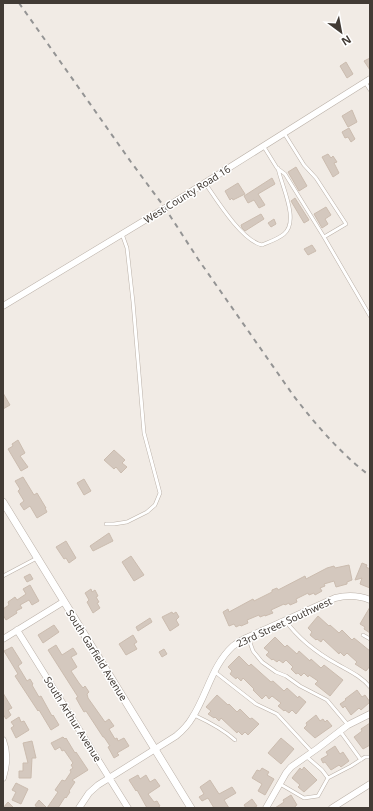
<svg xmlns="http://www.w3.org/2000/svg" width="373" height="811" font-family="'Noto Sans',sans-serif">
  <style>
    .building { fill: #d4c8be; stroke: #cbbcaf }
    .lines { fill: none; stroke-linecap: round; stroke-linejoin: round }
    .service-casing { stroke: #bbb1a8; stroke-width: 4 }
    .minor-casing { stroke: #bbb1a8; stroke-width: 7 }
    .tertiary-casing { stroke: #bbb1a8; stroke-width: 8 }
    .service { stroke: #fff; stroke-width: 3 }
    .minor { stroke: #fff; stroke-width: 6 }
    .tertiary { stroke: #fff; stroke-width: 7 }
    .rail { stroke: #949494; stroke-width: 2; stroke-dasharray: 5 5; stroke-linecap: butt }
    .labels { text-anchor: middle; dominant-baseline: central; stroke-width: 3; stroke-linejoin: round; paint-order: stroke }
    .street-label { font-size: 10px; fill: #423b35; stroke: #fff }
  </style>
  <rect width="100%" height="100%" fill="#f1ebe5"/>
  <path class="building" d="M370,58V70L364,61Z
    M346,62L353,74L347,78L340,66Z
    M352,110L357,122L348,127L342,116Z
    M349,128L355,139L351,142L348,137L345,138L342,132Z
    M328,154L331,158L333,156L337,162L334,163L339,173L333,177L322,157Z
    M296,167L307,186L299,191L288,172Z
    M272,178L275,184L258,194L265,205L259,208L254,200L248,203L244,196Z
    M238,183L245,194L233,200L232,198L230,200L225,191Z
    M295,198L309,220L304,223L291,201Z
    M326,207L331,215L325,219L328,224L322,228L314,214Z
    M261,214L264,219L245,231L242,228L241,225Z
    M274,219L276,224L271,227L268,223Z
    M312,245L316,251L308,255L304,249Z
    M3,393L10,405L3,409Z
    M18,440L25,453L20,456L28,467L21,471L8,449L13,446L12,444Z
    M114,450L125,460L122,463L127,467L121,473L116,467L114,469L104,460Z
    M23,477L34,495L37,493L46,508H45L47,512L37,518L30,506L24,510L20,504L24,501L18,491L20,489L15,481Z
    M84,479L91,491L84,495L77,483Z
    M109,533L113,541L93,551L90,546Z
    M66,541L76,558L69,563L66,558L64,559L56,547Z
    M131,556L144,575L134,581L122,562Z
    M362,563L367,565L366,567L370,569V588L360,584L362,578L355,580Z
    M349,565L352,580L347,582V584L336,587L334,581L324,584L325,586L320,588L322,591L315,595L314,593L309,595L308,593L296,599L297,602L290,605L289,603L285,605L284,604L271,610L273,613L265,616V615L260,617L259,615L247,620L248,623L241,626L240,625L236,627L234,624L229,626L223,612L228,609L229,612L253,599L254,601L272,592V590L277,588L278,590L305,576L306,579L327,568L334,566L335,568Z
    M30,574L33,579L27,582L24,577Z
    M30,585L39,601L32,605L29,600L20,605L22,608L16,611L17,613L6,620L3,615V609L9,605L8,602L15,597L17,600L26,594L23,589Z
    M91,589L92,592L95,590L98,596L96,597L99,602L97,603L100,608L93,613L87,602L89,600L85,593Z
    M370,607V633L364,629L365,627L360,624Z
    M172,612L173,614L176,612L179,617L176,620L179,625L170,631L162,617Z
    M318,616L329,626L330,625L339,633L342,630L352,640L354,638L370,651V666L366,671L355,664L357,662L347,653L344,656L340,652L339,654L323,639L321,642L317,639L316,640L310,635L312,632L308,628Z
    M150,618L152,622L138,631L136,627Z
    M54,625L59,632L43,643L38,635Z
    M133,635L137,642L134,644L137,649L126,655L119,644Z
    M275,637L285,647L287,645L297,654L299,651L310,661L311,659L321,668L324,665L343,680L330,696L315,684L318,681L309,675L308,677L304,673L301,676L298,673L296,674L291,669L293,667L286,660L283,663L279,660L277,662L273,659L272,660L266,655L269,652L264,648Z
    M56,645L62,655L73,648L77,654L71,657L77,667L71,671L79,683L83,688L85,686L89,692L87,694L88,698L105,722L109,719L114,726L109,729L115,739L117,738L118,741L124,738L129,746L117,753L119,755L114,758L108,747L110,746L104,737H103L86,711L84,712L81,707L76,698L78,697L48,650Z
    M12,647L22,663L18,666L27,681L30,679L33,684L32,685L39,697L41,696L52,716L53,715L59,725L51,730L39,710L38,711L15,676L18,674L4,651Z
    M164,649L167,654L162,657L159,652Z
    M239,656L249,666L251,664L271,682L273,681L284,691L287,688L298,698L299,696L306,702L296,714L292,710L289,713L285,710L284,711L278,706L281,703L272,696L269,699L266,695L262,699L253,690L254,689L243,678L241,681L237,677L236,679L230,674L232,671L228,667Z
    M357,690L362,697L365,695L370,702L361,710L359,708L351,715L345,706L343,708L340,704L346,700L345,699Z
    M3,693L12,708L8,710L11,715L6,719L3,714Z
    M217,695L228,705L229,704L237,712L240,709L250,719L252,718L259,724L248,735L245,732L242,735L238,731L237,733L221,718L219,721L215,717L214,718L208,714L211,711L206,707Z
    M316,715L320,721L323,719L325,722L327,720L332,726L315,738L304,728L307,725L306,723Z
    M19,717L21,722L24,721L29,730L16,738L11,728L14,726L11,722Z
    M370,723V745L363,749L354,737L362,731L361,729Z
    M63,737L65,739L66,738L75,753L76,752L88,770L72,780L75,782L69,791L70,792L66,798L65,797L58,808H37L35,805L39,800L47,808L58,792L55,790L62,780L65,781L71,772L70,770L73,768L71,765L73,763L64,750L62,751L60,747L55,750L51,743Z
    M281,738L294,749L281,764L268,753Z
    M32,741L36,758H32L31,778H19V771H23V763H28L23,743Z
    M335,746L340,754L343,752L349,761L341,767L339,765L331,770L325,762L323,763L321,759L328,755L326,752Z
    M304,767L317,780L304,792L298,787L300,785L292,778L300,768L302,770Z
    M262,768L269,772L267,775L274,779L265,795L258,791L262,784L252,778L257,770L260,771Z
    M138,775L140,779L146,775L150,782L155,779L160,786L148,794L154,802L157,801L160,806L157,808H147L137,790L136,791L129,780Z
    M210,780L219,794L232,787L236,793L224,800L229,808H214L208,798L202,801L199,797L204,794L200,787Z
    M16,783L28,789L21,804L12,800L16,792L12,790Z
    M291,795L297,805L295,806L296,808H275L284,802L283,800Z
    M252,799L257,806L253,808H246L244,805Z
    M8,802L14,808H3Z"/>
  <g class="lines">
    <defs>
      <path id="service" d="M365,82L370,90
        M264,147L277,168L285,174L324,237L346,224L316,178L304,165L284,133
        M205,183C216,199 242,241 262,245C269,242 278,239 284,234C300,221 281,185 278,168
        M324,237L370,316
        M106,524H114L127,522L147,512L155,505L160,493L144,433L133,302L127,248L122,234
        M3,576L37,558
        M285,620C298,638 317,653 337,664C349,671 361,676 370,687
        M363,635L370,639
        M248,637L253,651L262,662L276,672L286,676L300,686L327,700L348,725
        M215,672L256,704L277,714L312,752
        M194,715C209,722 223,729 235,740
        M340,731L361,760
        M307,757L322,770L328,778
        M280,784L304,798L318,796L328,778L351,766L365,757H370"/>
      <path id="minor" d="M3,306L165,208L370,79
        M17,630L128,808
        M3,639L63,602
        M3,740C8,753 7,764 3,778
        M79,808L89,793L98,785L176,736C182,731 188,725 192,718C207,695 212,665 233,646C237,643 242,640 246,638L335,598C347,595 358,595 370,600
        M266,808L286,773L291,767L318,748L348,725L370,714
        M332,808L370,784"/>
      <path id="tertiary" d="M3,502L191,808"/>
    </defs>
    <use href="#service" class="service-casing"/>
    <use href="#minor" class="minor-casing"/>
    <use href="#tertiary" class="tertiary-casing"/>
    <use href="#service" class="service"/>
    <use href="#minor" class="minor"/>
    <use href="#tertiary" class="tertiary"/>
    <path class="rail" d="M19,3L131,162L165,208L198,259L293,395C316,425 340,453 370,476"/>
  </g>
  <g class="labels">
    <g class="street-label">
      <text transform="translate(187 194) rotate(-32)">West County Road 16</text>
      <text transform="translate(284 622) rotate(-25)">23rd Street Southwest</text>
      <text transform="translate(97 655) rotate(58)">South Garfield Avenue</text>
      <text transform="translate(73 719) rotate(58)">South Arthur Avenue</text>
    </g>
  </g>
  <rect width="373" height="811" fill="none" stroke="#423b35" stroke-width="8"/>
  <g transform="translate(341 32) rotate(148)" stroke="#ffffff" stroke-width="3" paint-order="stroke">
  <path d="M0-3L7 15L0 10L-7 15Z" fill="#423b35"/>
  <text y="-6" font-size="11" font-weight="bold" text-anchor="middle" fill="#423b35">N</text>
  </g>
</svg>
